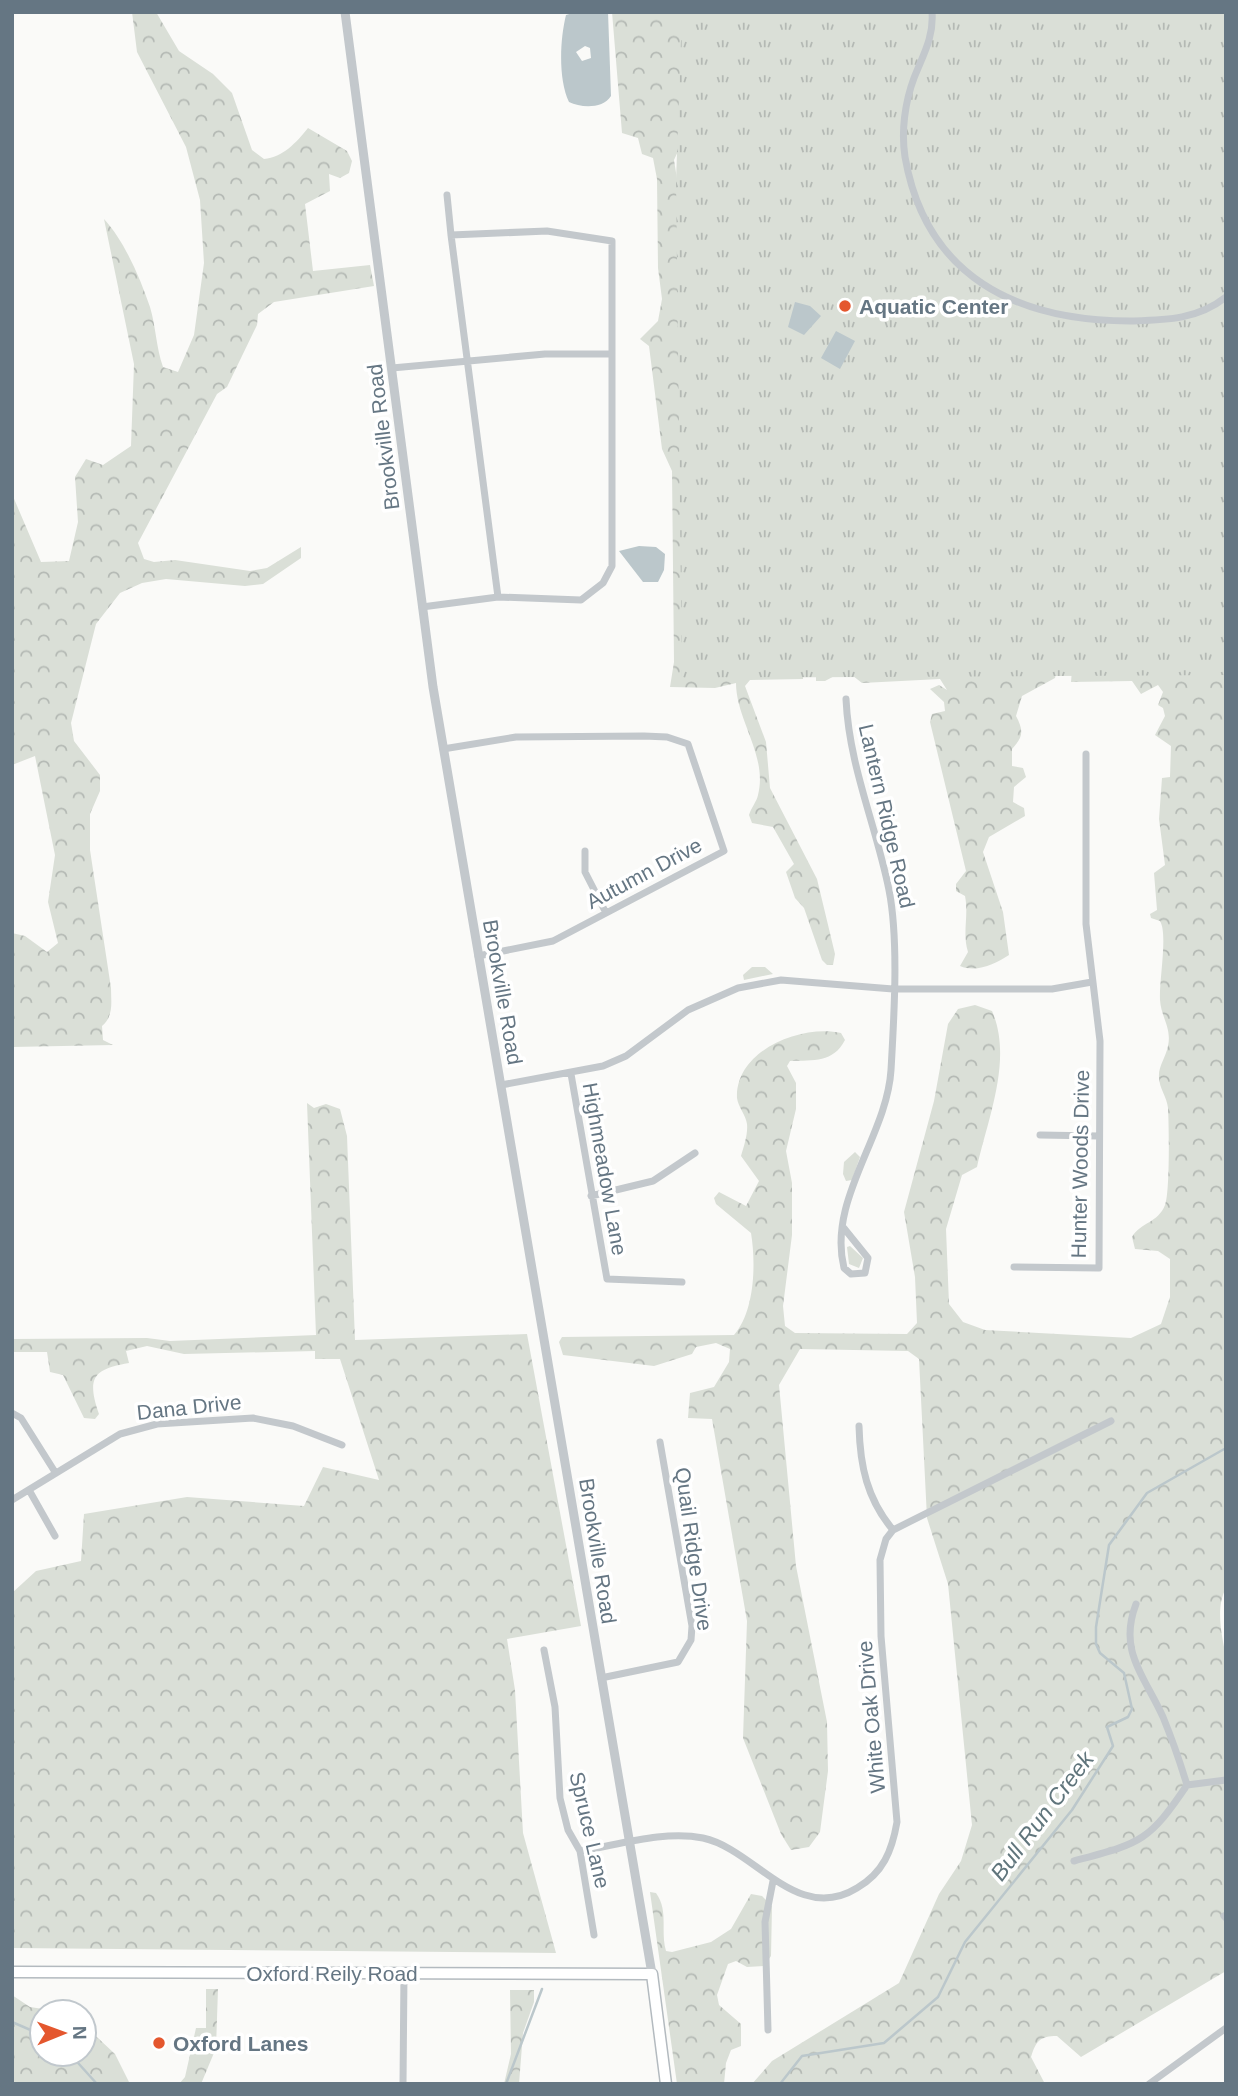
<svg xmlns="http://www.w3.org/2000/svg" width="1238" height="2096" font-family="Arial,sans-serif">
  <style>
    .green { fill: #dadfd7 }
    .forest { fill: url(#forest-crowns) }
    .park { fill: url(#park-tufts) }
    .water { fill: #bbc7cb; fill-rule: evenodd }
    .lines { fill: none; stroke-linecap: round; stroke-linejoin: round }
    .stream { stroke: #bbc7cb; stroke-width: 2.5 }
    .secondary-casing { stroke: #b3babf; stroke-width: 13 }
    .minor { stroke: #c3c8cc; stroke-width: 7 }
    .tertiary { stroke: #c3c8cc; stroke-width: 9 }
    .secondary { stroke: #fff; stroke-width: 10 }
    .poi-dot { fill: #e4572e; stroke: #fff; stroke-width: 2.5 }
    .labels { text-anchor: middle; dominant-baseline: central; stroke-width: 7; stroke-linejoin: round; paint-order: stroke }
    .poi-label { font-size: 21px; font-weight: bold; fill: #657683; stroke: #fff; text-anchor: start }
    .street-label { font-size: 21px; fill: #657683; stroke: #fff }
    .water-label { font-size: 23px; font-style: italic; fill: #60757c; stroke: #fff }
  </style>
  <defs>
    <pattern id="forest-crowns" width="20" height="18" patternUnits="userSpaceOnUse" patternTransform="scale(1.75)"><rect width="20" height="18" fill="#dadfd7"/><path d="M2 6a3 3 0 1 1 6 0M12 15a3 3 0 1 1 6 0" fill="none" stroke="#b4b9b4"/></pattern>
    <pattern id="park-tufts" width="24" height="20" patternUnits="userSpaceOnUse" patternTransform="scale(1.75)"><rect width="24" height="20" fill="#dadfd7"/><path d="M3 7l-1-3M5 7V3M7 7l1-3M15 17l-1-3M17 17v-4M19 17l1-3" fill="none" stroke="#b4b9b4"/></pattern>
  </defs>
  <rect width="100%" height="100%" fill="#fafaf8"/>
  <path class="green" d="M752,967H765L773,974L744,980L743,975Z
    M855,1152L860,1157L852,1180L846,1181L843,1174L844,1162Z
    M850,1246L863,1258L859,1268L849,1264L847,1247Z"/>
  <path class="forest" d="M132,12H156L179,51L213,74L232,93L252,150L264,159C283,157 296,143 308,128L347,151L352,161L349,173L340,178L329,174L330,191L305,204L313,271L370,265L374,286L274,302L258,314L257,325L227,387L217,394L138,543L144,559L154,562L175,560L250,571L267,568L301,547V558L263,584L245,586L166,579L142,583L120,593L96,624L71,723L74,741L100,775V791L90,814V850L111,988C111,1002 114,1016 102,1026L103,1040L113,1045L12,1047V933L25,936L47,952L58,943L48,902L55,855L35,756L12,765V494L41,562L69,561L78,522L75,477L86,459L103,465L131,446L134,364L104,219C125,242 140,278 150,307C156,327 156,347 163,367L178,372L194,335L204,263L200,200L186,147L137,52Z
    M612,12H689L679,149L674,160L680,198L1057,669L1055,678L1022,696L1016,716C1024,731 1023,737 1012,749V766L1023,768L1026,777L1014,787L1013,802L1024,808L1025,816L989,837L983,852L1003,912L1009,955C995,964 977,973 960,966L968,952C962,933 969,916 965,896L956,891V884L966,871L930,722L932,714L945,711L944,702L930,689L939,685L947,690L940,679L862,683L848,672H842L825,681H816V674H803V679L750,680L745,686L766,742L770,788L817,879L835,954L833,965H827L822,960L804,908L795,898L786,872L794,864L773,827L752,823L749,815C751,808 757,801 758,795C768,756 736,720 736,683L715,688L670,687L674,662L672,471L662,449L649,346L640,339L658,321L662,299L658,268L657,179L653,158L642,154L638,138L622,133Z
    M1226,469V1588C1215,1608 1222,1636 1226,1657V1971L1081,2057L1057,2036C1040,2036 1036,2041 1031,2057L1045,2084H752L772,2061L899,1983L939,1894L961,1861L972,1825L948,1584L927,1518L919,1359L908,1351L800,1349L779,1385L796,1566L827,1722L828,1771L820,1832L809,1847L791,1850L781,1834L743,1738L747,1621L712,1419L688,1418L690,1393L714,1387L729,1362L730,1349L716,1343L696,1347L692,1354L654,1366L563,1355L559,1342L562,1337L734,1335C755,1311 756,1263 751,1233L716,1204L714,1198L719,1192L746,1206L759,1181L741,1156C744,1146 748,1134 747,1124C746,1115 738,1107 737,1098C735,1050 802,1024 841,1033L845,1040C833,1063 814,1060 790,1061L787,1066L796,1083V1109L786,1151L792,1183V1235L783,1306L785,1326L795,1333L907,1334L917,1323L915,1277L904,1212L934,1101L948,1024L958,1009L975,1005L992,1011C1013,1059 988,1118 977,1167L962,1175L946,1229L949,1304L963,1322L985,1330L1131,1338L1161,1324L1170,1297V1259L1158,1251L1135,1249L1132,1237C1141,1222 1158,1223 1165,1205C1170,1193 1169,1124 1168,1108C1167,1097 1159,1088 1159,1077C1158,1067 1166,1057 1168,1046C1172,1028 1161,1017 1160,1000C1159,980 1168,934 1160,921L1151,918L1150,914L1157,910L1154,873L1165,865L1159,819L1162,778L1170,777L1171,746L1155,735L1165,716L1163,708L1158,705L1163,692L1158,685L1141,694L1132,681L1071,682L1072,670Z
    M307,1103L314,1108L326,1104L340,1109L347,1136L355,1340L527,1334L581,1626L507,1639L515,1690L523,1833L556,1953L12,1948V1593L36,1571L81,1561L84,1514L187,1497L304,1506L323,1467L379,1480L340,1359H315V1351L184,1354L147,1346L126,1351L129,1363C94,1369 86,1377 99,1414L95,1419L84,1418L63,1375L50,1372L47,1352H12V1339L147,1338L170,1341L316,1335Z
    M650,1892L656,1893C669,1911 660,1930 666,1951L672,1952L711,1942L731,1929L751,1894L762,1896L772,1906L771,1956L764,1966L747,1967L736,1961L728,1964L717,1995L719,2005L741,2024V2046L731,2050L726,2063L724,2084H677Z
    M206,1989H218L216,2048L201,2084H179L185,2077L196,2028H206Z
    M510,1990H534V2002L523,2033L519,2084H504L511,2054Z
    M12,1995L30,2007L63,2012H42V2054H84V2025L115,2054L130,2084H12Z"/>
  <path class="park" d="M682,12H1226V675L682,678L676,181Z"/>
  <path class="water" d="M576,12H608L611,96C603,109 581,108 569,102C558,79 560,39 566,15ZM585,46L590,48L591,58L582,61L576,52Z
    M795,302L810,306L821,316L804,335L788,327Z
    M836,331L855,341L840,369L821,358Z
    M639,546L656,547L665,554L664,570L658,582H643L619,551Z"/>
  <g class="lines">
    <path class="stream" d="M12,2022L42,2035
      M70,2054L97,2084
      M506,2084L542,1989
      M780,2084L802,2056L884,2043L938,1997L965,1942L1072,1810L1113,1746L1107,1727L1128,1717L1132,1709L1124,1673L1100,1653L1096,1644V1627L1109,1545L1147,1493L1226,1448"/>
    <defs>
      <path id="secondary" d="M12,1972L652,1974L666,2084"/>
    </defs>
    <use href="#secondary" class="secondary-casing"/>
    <path class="minor" d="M932,12C934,37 923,55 914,78C905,102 901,131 905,157C926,277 1017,321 1130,321C1165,320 1197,320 1226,297
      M451,235L498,597
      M392,368L545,354H612
      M422,607L498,597L581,600L603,583L612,566V241L547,231L451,235L447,195
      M443,749L516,737L644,736L667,737L688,744L724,851L553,941L478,956
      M585,851V872L606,913
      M571,1074L607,1279L682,1282
      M501,1085L603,1066L626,1056L688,1010L738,988L781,980L893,989H1052L1092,982
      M1040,1135L1099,1136
      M591,1196L653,1181L695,1153
      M843,1227L868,1258L865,1273L851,1274L844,1268C827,1200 887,1136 891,1070C894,1017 899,941 889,890C876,825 849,766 846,699
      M1014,1267L1099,1268L1100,1041L1086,924V754
      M12,1413L21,1418L55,1472
      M859,1426C860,1466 867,1499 893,1530
      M29,1490L55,1536
      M12,1500L120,1434L157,1424L253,1418L293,1426L342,1445
      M1136,1604C1118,1651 1144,1675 1163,1717C1172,1739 1180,1762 1187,1785
      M544,1650L555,1707L560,1798L568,1830L580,1851L594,1935
      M601,1678L678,1662L691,1640L692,1626L660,1442
      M580,1851C618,1845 664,1830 703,1838C755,1849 797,1925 857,1888C883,1873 892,1851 897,1822L881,1636L880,1560L886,1539L893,1530L1111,1421
      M1074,1861C1140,1843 1148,1843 1187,1785L1226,1780
      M1224,1916L1226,1918
      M768,2030L765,1922L773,1881
      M403,2084L404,1973
      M1149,2084L1226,2028"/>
    <path class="tertiary" d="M345,12L433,687L652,1974"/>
    <use href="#secondary" class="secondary"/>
  </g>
  <g class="poi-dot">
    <circle cx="845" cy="306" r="7"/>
    <circle cx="159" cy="2043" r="7"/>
  </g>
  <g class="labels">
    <g class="poi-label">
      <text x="859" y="306">Aquatic Center</text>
      <text x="173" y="2043">Oxford Lanes</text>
    </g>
    <g class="street-label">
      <text transform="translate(383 437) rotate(-97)">Brookville Road</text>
      <text transform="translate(887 816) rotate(77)">Lantern Ridge Road</text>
      <text transform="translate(644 873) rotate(-28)">Autumn Drive</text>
      <text transform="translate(503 992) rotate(80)">Brookville Road</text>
      <text transform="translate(1080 1164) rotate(-89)">Hunter Woods Drive</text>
      <text transform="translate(605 1169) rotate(80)">Highmeadow Lane</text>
      <text transform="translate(189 1407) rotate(-6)">Dana Drive</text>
      <text transform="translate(694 1549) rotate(82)">Quail Ridge Drive</text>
      <text transform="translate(598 1551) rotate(81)">Brookville Road</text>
      <text transform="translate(871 1717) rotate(-95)">White Oak Drive</text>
      <text transform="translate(590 1830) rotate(77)">Spruce Lane</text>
      <text x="332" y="1973">Oxford Reily Road</text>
    </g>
    <g class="water-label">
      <text transform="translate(1042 1816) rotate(-53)">Bull Run Creek</text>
    </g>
  </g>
  <rect width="1238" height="2096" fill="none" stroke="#657683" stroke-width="28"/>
  <g transform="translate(63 2033) rotate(89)"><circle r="33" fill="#ffffff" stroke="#c1c8cd" stroke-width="2"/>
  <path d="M0-5L12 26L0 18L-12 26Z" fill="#e4572e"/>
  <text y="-10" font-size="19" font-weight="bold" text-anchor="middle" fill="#657683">N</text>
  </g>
</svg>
